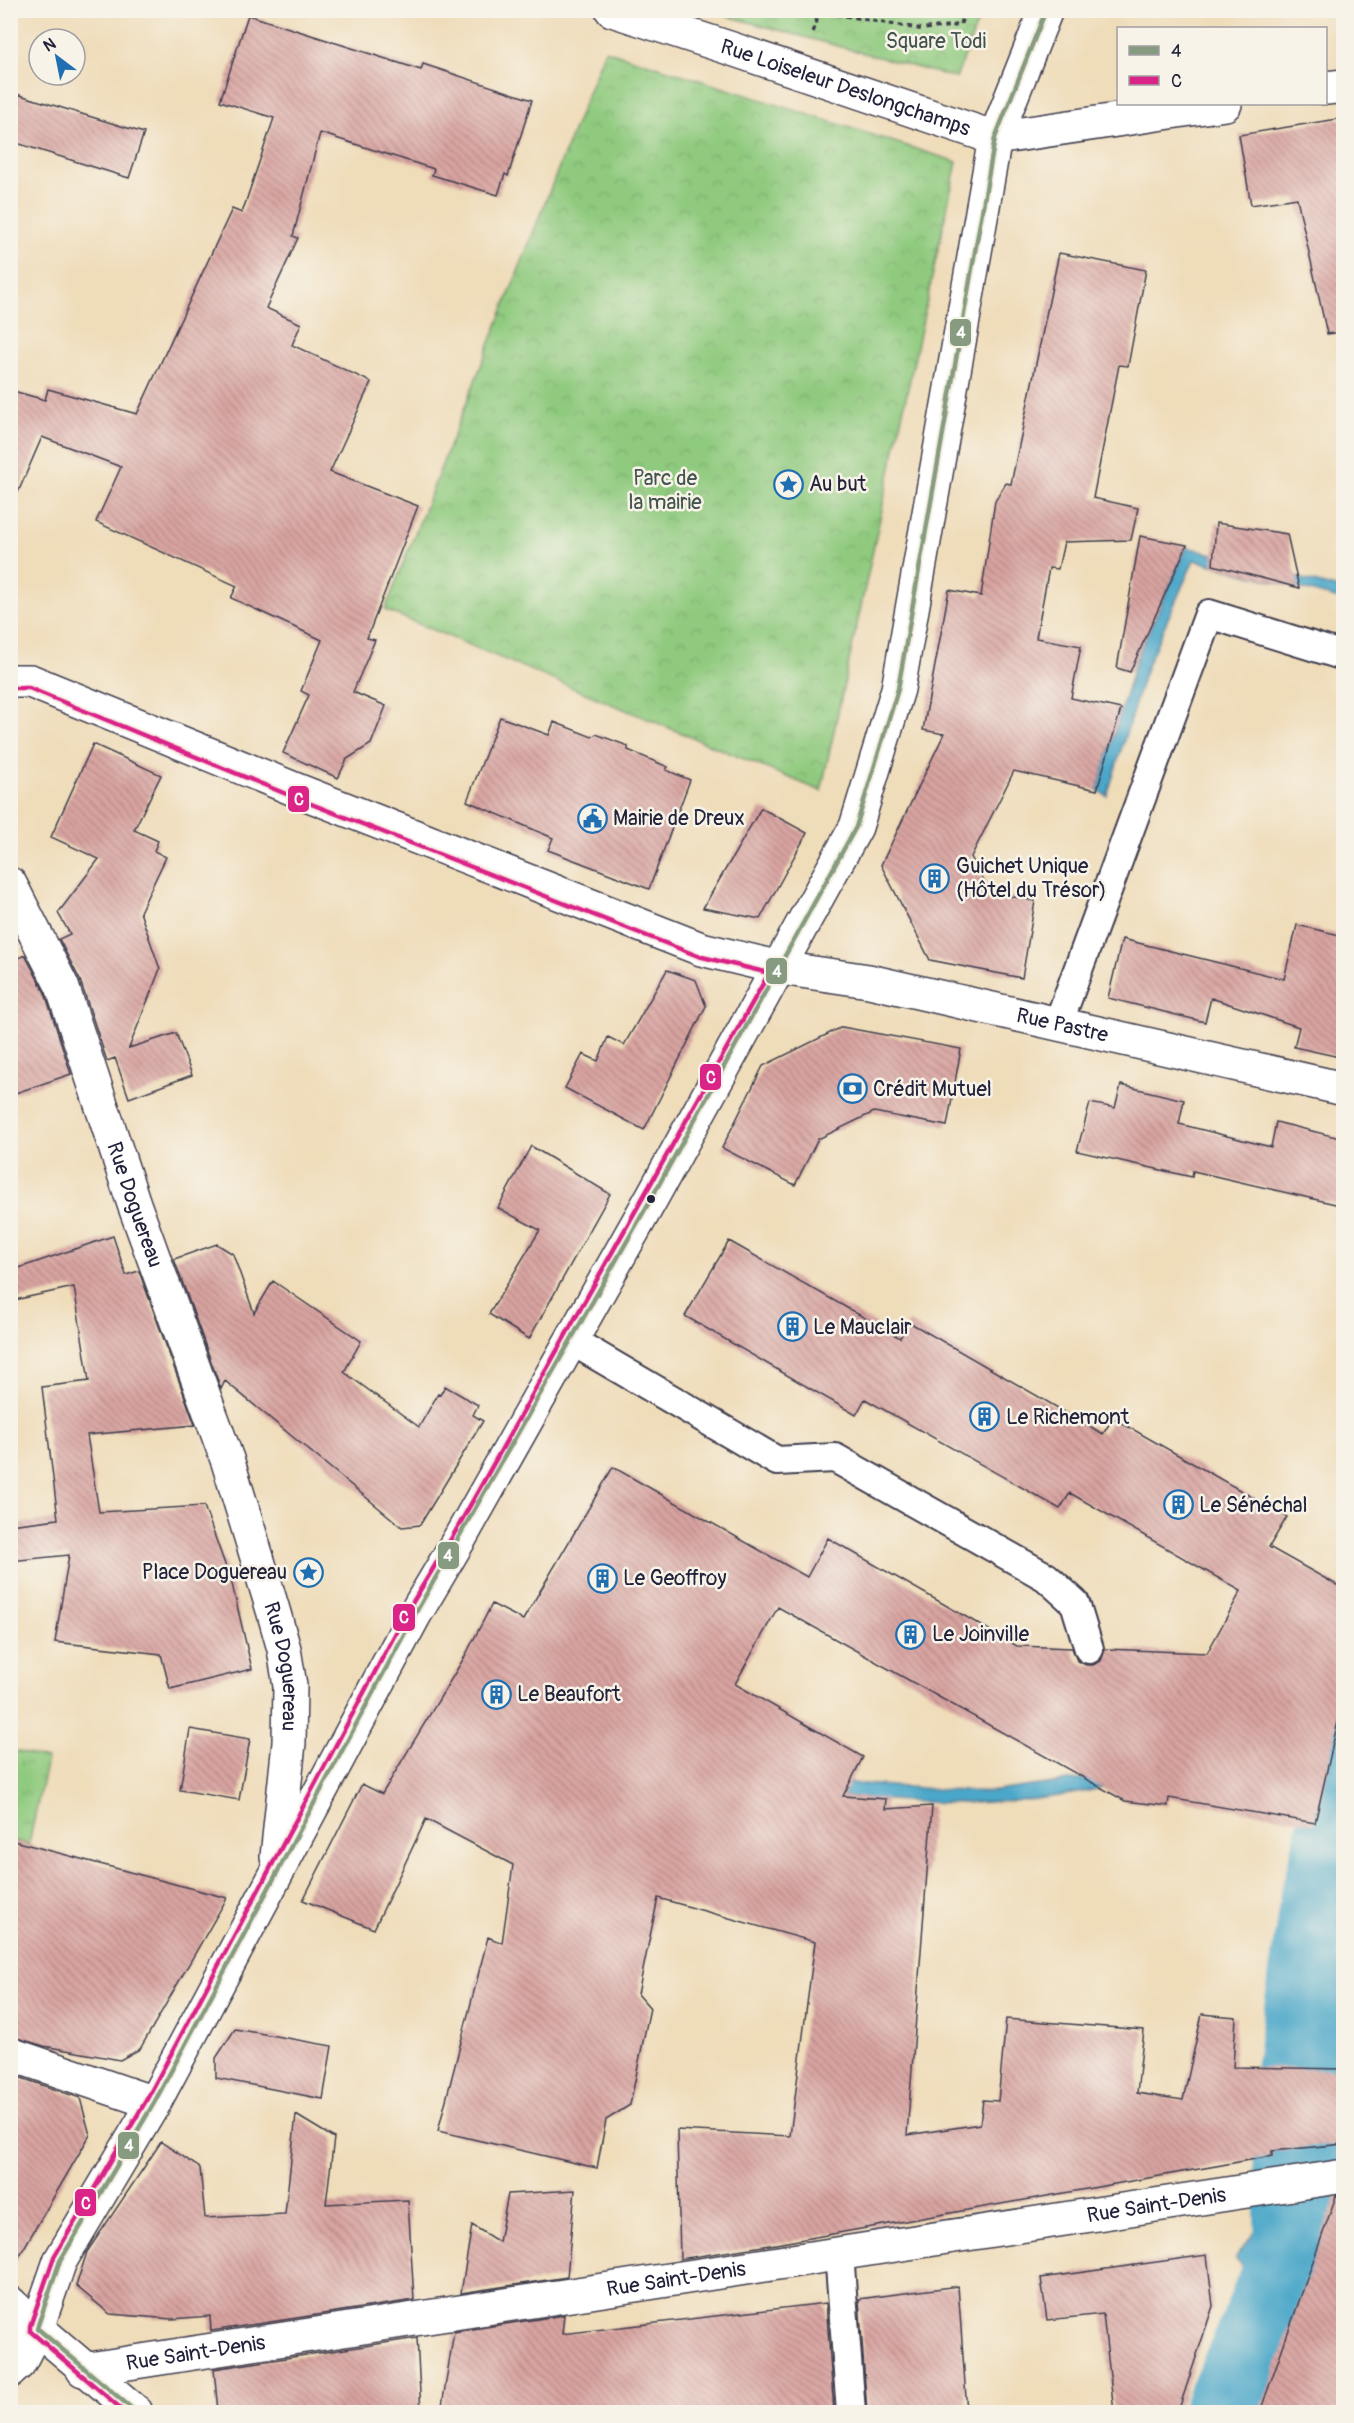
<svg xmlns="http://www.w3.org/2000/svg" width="1354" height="2423" font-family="Pangolin,sans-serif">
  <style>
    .grass { fill: url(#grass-tufts); stroke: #58765c; stroke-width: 1.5 }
    .park { fill: url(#park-crowns); stroke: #58765c; stroke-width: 1.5 }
    .water { fill: #4ba7c9; stroke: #366482; stroke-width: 1.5 }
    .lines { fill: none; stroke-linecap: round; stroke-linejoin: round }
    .river { stroke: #4ba7c9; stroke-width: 87 }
    .building { fill: url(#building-back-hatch) }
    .lane-casing { stroke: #413e4e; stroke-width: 32 }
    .street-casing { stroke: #413e4e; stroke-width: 36 }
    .secondary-casing { stroke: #413e4e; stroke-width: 36 }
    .path { stroke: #413e4e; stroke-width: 4; stroke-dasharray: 4.5 4.5; stroke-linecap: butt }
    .lane { stroke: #fff; stroke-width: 28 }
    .street { stroke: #fff; stroke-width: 33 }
    .secondary { stroke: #fff; stroke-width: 33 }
    .bus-1-casing { stroke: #f7f3e8; stroke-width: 9 }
    .bus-2-casing { stroke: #f7f3e8; stroke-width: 9 }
    .bus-1 { stroke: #869b7f; stroke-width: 4.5 }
    .bus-2 { stroke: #da2488; stroke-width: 4.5 }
    .bus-dot { fill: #22223b; stroke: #f7f3e8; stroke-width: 2 }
    .labels { text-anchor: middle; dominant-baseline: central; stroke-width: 5; stroke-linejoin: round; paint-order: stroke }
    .park-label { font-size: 21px; fill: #43544f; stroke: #f7f3e8 }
    .street-label { font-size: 21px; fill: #22223b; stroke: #f7f3e8 }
    .poi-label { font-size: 21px; fill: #22223b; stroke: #f7f3e8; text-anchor: start }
    .line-badge { stroke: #f7f3e8; stroke-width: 2 }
    .badge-label { font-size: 16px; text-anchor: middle; font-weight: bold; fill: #fff }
  </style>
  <defs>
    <pattern id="grass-tufts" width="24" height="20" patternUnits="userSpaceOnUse" patternTransform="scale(1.5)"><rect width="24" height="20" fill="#8fca7e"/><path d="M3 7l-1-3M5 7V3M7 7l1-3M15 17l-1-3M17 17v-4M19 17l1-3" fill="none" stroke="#7bad6e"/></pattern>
    <pattern id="park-crowns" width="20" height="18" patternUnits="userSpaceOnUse" patternTransform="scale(1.5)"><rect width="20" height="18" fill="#8fca7e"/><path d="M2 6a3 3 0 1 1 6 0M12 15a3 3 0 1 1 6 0" fill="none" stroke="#7bad6e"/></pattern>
    <pattern id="building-back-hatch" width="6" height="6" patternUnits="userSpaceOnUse" patternTransform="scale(1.5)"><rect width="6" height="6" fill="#d9a4a1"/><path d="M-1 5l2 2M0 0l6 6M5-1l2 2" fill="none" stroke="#b08584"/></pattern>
  </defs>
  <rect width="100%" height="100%" fill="#f7f3e8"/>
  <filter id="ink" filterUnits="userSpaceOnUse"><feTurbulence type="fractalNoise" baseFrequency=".0167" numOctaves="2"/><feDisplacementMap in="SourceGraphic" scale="12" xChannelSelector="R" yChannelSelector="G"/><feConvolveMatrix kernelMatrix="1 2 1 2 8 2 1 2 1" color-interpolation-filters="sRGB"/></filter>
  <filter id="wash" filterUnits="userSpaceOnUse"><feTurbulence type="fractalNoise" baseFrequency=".008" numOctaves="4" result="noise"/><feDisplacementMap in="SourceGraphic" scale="24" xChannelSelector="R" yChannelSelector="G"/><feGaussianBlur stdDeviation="1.35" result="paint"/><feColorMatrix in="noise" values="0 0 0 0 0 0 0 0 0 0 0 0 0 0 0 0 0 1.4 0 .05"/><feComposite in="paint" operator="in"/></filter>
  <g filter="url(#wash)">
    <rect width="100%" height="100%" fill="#efdcb9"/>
    <path class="grass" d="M11,1750L47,1759L29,1844L11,1840Z"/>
    <path class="park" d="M725,10H982V11L956,78L723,15Z
      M605,50L957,162L821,791L385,610Z"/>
    <path class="water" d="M1187,547L1343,590V600L1194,560L1146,668L1107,796L1097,790L1137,657Z
      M1343,1695V1941L1329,2008L1336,2144L1272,2156C1275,2094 1272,2033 1279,1972Z
      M1089,1778L1114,1785C1022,1809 927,1805 834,1795L850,1783L977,1792L996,1791Z
      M1335,2204L1331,2220L1326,2221L1260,2412H1192L1240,2284L1243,2268L1235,2258L1267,2216Z"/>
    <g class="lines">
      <path class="river" d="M1226,2412L1257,2345L1298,2239L1296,2090L1323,1901L1344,1817"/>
    </g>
    <g id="blocks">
      <path class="building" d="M248,15L421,70L423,64L532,100L508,176L505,174L498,195L432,175L434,169L320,133L293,236L298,238L266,308L301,324L292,345L371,382L330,472L418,506L367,638L375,640L353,692L386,706L371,744L347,759L338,778L283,753L309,695L301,691L322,640L231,598L237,586L96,522L121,467L42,437L10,511V390L45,400L48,389L137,414L232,209L242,213L274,118L220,101Z
        M10,92L144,133L129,178L10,141Z
        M1344,118V332L1327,334L1297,198L1251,205L1239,135Z
        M1059,253L1146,270L1128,366L1119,365L1093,498L1138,508L1131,540L1064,542L1058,569L1049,568L1036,638L1081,646L1071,698L1121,709L1097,790L1014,771L971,857L990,892L1035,901L1022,978L930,960L881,865L944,734L923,730L949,590L981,596L995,501L1006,483L1011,484Z
        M1216,523L1287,534L1299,588L1213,565Z
        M1140,536L1187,545L1130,672L1117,668Z
        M500,717L549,735L554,722L592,737L596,734L628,746V750L668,767L666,770L690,780L649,889L548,850L553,838L467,801Z
        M93,744L161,775L134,830L158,841L154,851L166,857L140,912L160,969L129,1048L176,1033L192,1075L129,1098L115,1058L107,1061L80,980L59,939L70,934L58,913L99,859L51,837Z
        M761,808L807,833L760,919L703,908Z
        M1297,925L1344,936V1058L1294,1047L1299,1027L1211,998L1205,1022L1108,998L1122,939L1284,979Z
        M25,955L45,993L71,1074L10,1095V962Z
        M667,970L696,980L706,1006L644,1130L565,1088L583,1054L598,1061L608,1037L624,1045Z
        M842,1027L961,1049L947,1126L874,1112L818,1139L795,1185L722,1148L763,1066Z
        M1121,1085L1184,1100L1179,1124L1271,1147L1276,1122L1344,1139V1206L1193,1171L1192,1177L1077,1151L1090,1103L1115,1108Z
        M531,1146L610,1194L529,1339L489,1314L540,1230L498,1208Z
        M113,1236L126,1275L139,1271L195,1425L87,1435L99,1512L204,1506L232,1584L252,1669L170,1689L161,1654L55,1642L69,1555L10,1561V1525L58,1519L42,1387L89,1381L74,1287L10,1301V1271Z
        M729,1241L900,1338L909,1322L1103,1434L1113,1418L1287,1517L1269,1547L1344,1589V1695L1315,1823L1169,1798L1168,1806L1125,1801L778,1607L735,1684L863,1757L843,1796L886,1799L885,1809L932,1806L907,2135L980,2124L983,2100L998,2101L1006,2019L1144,2030L1137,2093L1183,2100L1202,2014L1236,2017L1233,2067L1344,2069V2144L1272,2151V2156L776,2244L680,2259L677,2130L790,2136L815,1942L658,1898L638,1994L650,2008L630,2105L606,2120L597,2168L438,2131L488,1937L502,1943L513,1865L426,1819L374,1929L303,1900L362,1784L382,1794L464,1658L492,1604L523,1620L613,1467L807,1577L828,1538L1017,1646L1072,1648L1077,1661L1086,1665H1093L1101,1661L1105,1649L1207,1653L1241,1591L1070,1493L1060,1509L865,1399L856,1415L685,1316Z
        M217,1244L233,1254L254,1313L273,1281L361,1341L344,1372L419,1427L438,1394L440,1395L445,1386L478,1405L473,1415L483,1421L420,1525L402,1527L225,1381L221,1389L174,1259Z
        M190,1729L250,1739L239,1800L180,1790Z
        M10,1840L227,1898L140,2049L120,2060L44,2046L10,2036Z
        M235,2029L332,2046L323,2099L216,2078V2058Z
        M10,2074L80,2098L90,2135L10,2272Z
        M296,2115L334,2138L326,2204L408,2200L414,2300L211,2331L210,2316L172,2319L110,2314L76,2286L87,2252L161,2142L200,2168L205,2218L285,2214Z
        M575,2190L567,2277L461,2293L472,2225L499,2242L508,2194Z
        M1344,2195V2412H1260L1336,2196Z
        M1207,2255L1213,2306L1178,2412H1114L1103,2314L1047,2320L1041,2278Z
        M958,2286L967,2412H867L859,2299Z
        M826,2303L834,2412H441L454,2332L564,2315L562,2334Z
        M417,2338L421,2412H218L214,2369Z"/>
    </g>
  </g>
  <g filter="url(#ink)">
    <use href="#blocks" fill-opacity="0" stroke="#413e4e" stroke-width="1.5"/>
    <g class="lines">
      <defs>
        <path id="lane" d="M1058,1024L1209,614L1344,656
          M572,1341L777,1461L835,1458L1046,1577L1075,1603L1089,1649
          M839,2253L851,2412"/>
        <g id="street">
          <path id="s1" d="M612,10L729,48L995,138L1225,104"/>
          <path d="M1326,88L1344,86"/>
          <path id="s2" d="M10,681H30L294,789L701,949L780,968L869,981L1344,1089"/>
          <path d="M10,2054L154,2103"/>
          <path d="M10,2303L37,2328"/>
        </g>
        <g id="secondary">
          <path id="s3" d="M10,884L62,986L134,1204L228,1462L273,1610L284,1649L290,1686L289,1743L277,1857"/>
          <path d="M37,2328L136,2412"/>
          <path id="s4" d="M83,2370L1344,2176"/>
          <path d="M10,2371L19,2363L37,2328L60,2261L154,2103L415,1614L460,1538L651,1199L856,827L898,689L995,138L1046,10"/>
        </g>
      </defs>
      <use href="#lane" class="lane-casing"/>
      <use href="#street" class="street-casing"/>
      <use href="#secondary" class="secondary-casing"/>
      <path class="path" d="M819,11L921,29L960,25L965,10
        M813,32L820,10"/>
      <use href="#lane" class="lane"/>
      <use href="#street" class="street"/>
      <use href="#secondary" class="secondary"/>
      <defs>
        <path id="bus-1" d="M136,2412L37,2328L60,2261L154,2103L415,1614L651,1199L856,827L898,689L995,138L1046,10"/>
        <path id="bus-2" d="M10,688H29L291,796L698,956L769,973L454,1534L408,1610L147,2099L54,2257L30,2326V2331L125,2412"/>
      </defs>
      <use href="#bus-1" class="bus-1-casing"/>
      <use href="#bus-2" class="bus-2-casing"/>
      <use href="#bus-1" class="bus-1"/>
      <use href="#bus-2" class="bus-2"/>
    </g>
  </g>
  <defs>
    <symbol id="sight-ring" viewBox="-11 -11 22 22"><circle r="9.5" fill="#f7f3e8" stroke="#1f6fb2" stroke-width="1.5"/><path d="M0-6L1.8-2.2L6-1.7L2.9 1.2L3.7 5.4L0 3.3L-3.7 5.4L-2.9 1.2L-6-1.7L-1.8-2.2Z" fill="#1f6fb2"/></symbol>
    <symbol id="civic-ring" viewBox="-11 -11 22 22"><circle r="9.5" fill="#f7f3e8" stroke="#1f6fb2" stroke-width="1.5"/><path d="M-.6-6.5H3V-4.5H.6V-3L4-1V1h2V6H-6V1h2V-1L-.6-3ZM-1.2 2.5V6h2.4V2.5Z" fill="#1f6fb2"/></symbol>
    <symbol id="building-ring" viewBox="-11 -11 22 22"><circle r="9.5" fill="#f7f3e8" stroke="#1f6fb2" stroke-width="1.5"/><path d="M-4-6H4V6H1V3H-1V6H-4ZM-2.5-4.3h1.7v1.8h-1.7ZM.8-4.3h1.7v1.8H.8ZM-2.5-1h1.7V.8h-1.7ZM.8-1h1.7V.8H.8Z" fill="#1f6fb2"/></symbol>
    <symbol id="bank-ring" viewBox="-11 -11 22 22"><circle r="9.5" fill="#f7f3e8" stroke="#1f6fb2" stroke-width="1.5"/><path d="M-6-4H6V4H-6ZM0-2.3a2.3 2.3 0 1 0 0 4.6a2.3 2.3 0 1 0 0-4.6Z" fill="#1f6fb2"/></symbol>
  </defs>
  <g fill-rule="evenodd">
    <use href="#sight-ring" x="772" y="468" width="33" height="33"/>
    <use href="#civic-ring" x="576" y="802" width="33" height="33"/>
    <use href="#building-ring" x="918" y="862" width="33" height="33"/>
    <use href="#bank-ring" x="836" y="1072" width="33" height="33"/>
    <use href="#building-ring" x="776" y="1310" width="33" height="33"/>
    <use href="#building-ring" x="968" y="1400" width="33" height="33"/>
    <use href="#building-ring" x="1162" y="1488" width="33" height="33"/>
    <use href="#sight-ring" x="292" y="1556" width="33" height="33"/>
    <use href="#building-ring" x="586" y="1562" width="33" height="33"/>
    <use href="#building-ring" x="894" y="1618" width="33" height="33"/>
    <use href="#building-ring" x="480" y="1678" width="33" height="33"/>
  </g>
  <circle class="bus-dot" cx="651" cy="1199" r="5"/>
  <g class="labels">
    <g class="park-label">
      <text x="936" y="41">Square Todi</text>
      <text x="665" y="478">Parc de<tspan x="665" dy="24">la mairie</tspan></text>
    </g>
    <g class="street-label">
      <text stroke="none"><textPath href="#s1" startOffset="246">Rue Loiseleur Deslongchamps</textPath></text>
      <text stroke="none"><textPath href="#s2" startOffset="1112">Rue Pastre</textPath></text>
      <text stroke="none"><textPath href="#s3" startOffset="345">Rue Doguereau</textPath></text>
      <text stroke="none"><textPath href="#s3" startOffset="831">Rue Doguereau</textPath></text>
      <text stroke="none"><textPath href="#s4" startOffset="1086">Rue Saint-Denis</textPath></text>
      <text stroke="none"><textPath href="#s4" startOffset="600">Rue Saint-Denis</textPath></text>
      <text stroke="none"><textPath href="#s4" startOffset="114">Rue Saint-Denis</textPath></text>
    </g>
    <g class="poi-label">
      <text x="809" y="484">Au but</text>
      <text x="613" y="818">Mairie de Dreux</text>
      <text x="956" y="866">Guichet Unique<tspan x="956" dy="24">(Hôtel du Trésor)</tspan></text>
      <text x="873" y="1089">Crédit Mutuel</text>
      <text x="813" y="1327">Le Mauclair</text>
      <text x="1006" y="1417">Le Richemont</text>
      <text x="1199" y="1505">Le Sénéchal</text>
      <text x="287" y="1572" text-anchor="end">Place Doguereau</text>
      <text x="623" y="1578">Le Geoffroy</text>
      <text x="932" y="1634">Le Joinville</text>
      <text x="517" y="1694">Le Beaufort</text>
    </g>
  </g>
  <g class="line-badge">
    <rect x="949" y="318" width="23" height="29" rx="6" fill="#869b7f"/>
    <rect x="287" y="785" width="23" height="28" rx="6" fill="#da2488"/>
    <rect x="765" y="957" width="23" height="28" rx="6" fill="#869b7f"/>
    <rect x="699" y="1063" width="23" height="28" rx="6" fill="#da2488"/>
    <rect x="437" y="1541" width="23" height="29" rx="6" fill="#869b7f"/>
    <rect x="392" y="1603" width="24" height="29" rx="6" fill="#da2488"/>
    <rect x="117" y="2131" width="23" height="29" rx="6" fill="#869b7f"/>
    <rect x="74" y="2188" width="23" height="29" rx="6" fill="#da2488"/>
  </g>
  <g class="badge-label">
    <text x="961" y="338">4</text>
    <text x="299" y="805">C</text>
    <text x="777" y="977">4</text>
    <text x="711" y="1083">C</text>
    <text x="448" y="1561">4</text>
    <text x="404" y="1623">C</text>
    <text x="129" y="2151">4</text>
    <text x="86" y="2209">C</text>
  </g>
  <rect width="1354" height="2423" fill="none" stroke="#f7f3e8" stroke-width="36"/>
  <rect x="1117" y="27" width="210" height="78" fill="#f7f3e8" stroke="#a29fa3" stroke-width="1.5"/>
  <rect x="1129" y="46" width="30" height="9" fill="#869b7f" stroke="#a29fa3" stroke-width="1.5"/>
  <text x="1171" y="57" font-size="18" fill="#22223b">4</text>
  <rect x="1129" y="76" width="30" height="9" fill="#da2488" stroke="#a29fa3" stroke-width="1.5"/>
  <text x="1171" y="87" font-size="18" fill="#22223b">C</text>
  <g transform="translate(57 57) rotate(328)"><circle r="28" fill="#f7f3e8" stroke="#a29fa3" stroke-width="1.5"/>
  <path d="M0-4.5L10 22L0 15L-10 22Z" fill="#1f6fb2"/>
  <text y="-9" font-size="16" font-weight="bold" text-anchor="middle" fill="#22223b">N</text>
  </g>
</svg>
